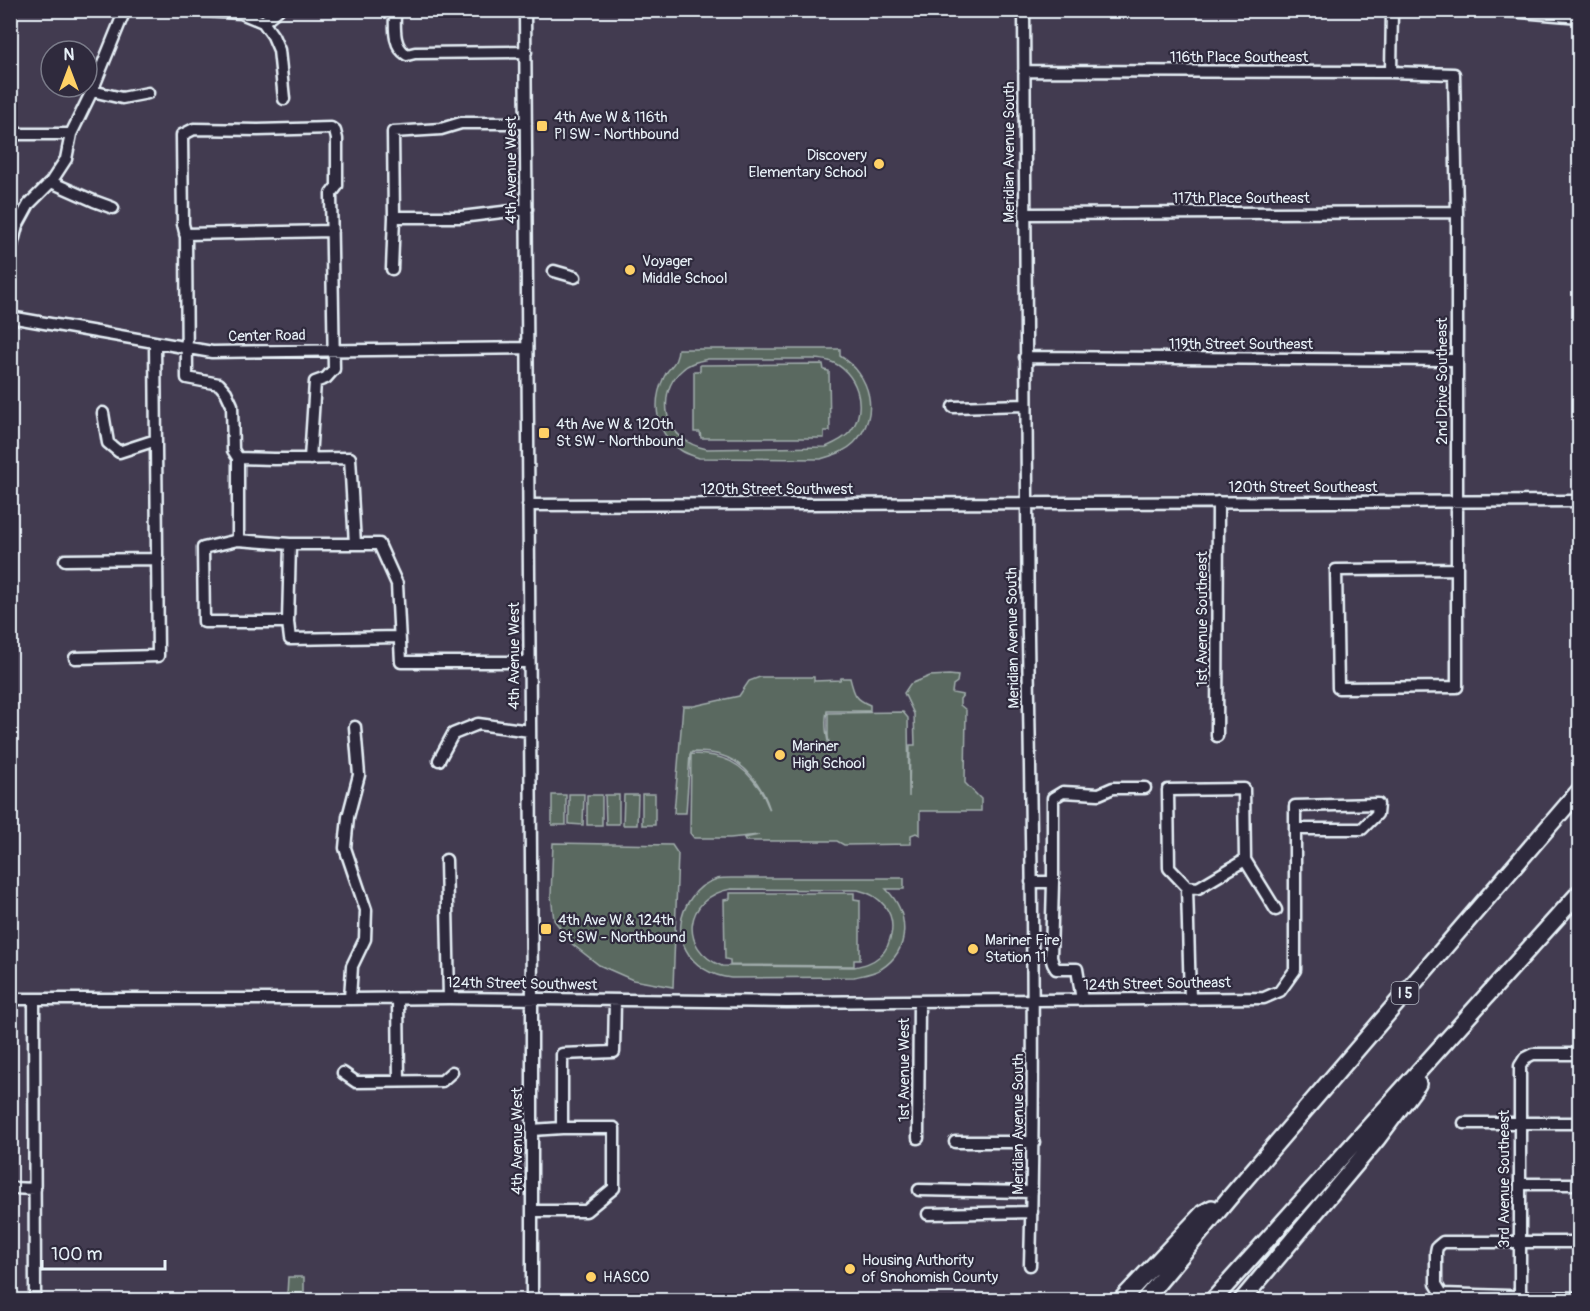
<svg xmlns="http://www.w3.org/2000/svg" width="1590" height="1311" font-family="Pangolin,sans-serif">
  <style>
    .green { fill: #5a6960; stroke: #a1adac; stroke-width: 1.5; fill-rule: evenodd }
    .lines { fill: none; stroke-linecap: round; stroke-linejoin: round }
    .minor-casing { stroke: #e8f1f8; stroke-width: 15 }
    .highway-casing { stroke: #e8f1f8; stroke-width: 20 }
    .minor { stroke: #2f2a3d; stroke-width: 10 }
    .highway { stroke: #2f2a3d; stroke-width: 15 }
    .poi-dot { fill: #ffd166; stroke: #2f2a3d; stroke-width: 2 }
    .labels { text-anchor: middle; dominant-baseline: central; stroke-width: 4.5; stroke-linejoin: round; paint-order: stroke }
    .shield { fill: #2f2a3d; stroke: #b0b5c0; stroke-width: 1.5 }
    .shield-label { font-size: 14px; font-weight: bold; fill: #e8f1f8 }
    .street-label { font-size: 15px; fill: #e8f1f8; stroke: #2f2a3d }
    .poi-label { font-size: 15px; fill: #e8f1f8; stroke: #2f2a3d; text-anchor: start }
  </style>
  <rect width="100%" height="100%" fill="#423b50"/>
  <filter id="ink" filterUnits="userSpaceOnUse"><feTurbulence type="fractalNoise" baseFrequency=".0167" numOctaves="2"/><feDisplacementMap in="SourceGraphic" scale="12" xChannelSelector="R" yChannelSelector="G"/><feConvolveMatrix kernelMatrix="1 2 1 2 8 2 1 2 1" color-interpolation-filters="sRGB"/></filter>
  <g filter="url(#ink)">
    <path class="green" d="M678,349H840V356C871,374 881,416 854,443C845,452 833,455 821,459L699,458C694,456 687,454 682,451C656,435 651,404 664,377C670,364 677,366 678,349ZM708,359H814C819,359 824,360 829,361C857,370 869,408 850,432C844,439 835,443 826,447L707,449C697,447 689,444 681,437C661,420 662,387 682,370C689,363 699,361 708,359Z
      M823,364L824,370L829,371L830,431H824V438H701L700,432H694V371H700V365Z
      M949,675L958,676L957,682L953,685L952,693L963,695L960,699V705L966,710L965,783L981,799V811H920V835L916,833L911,835V844L844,845L837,841H745L744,838L759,835L730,838H694L690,833L691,754C723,754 741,762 760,789C764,795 767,805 770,810C763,786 745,762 720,755C711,752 701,752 692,752L690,754L686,813H674L683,706H694L739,696L749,681L760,677H814V681L840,680L841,678H850C854,694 855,699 870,705V711H827C824,724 827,738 830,751L828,736V713L903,712L908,718L909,797L910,745H915L914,714L904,693L910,684L930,676Z
      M569,794H584L583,825L569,824Z
      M642,794H655V825H642Z
      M552,795H566V825H552Z
      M587,795H602V825H587Z
      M605,795H619V824H606Z
      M624,795H638L637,825H623Z
      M553,843L672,845L678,854L673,987L633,980L599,965L572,944L554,920L551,896Z
      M731,878H904V889H886C910,913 911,950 881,969C872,974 863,975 854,977L731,978C689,974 666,933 691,898C697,889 707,882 717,879C722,878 727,878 731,878ZM731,889L858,890C880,895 896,912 891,935C889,943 887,950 880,956C872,963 864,965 854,967L722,966C678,949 684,897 731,889Z
      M730,893H854V899L860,900V960H854V966L730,965V960L725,959L724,900L730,899Z
      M288,1277H304V1294H309V1300H293V1295H287Z"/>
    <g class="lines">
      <defs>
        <path id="minor" d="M181,10L241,13L263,22
          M395,10C395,26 392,46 407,55L415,53L526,52
          M525,10L532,999V1300
          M1024,10C1024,219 1025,427 1028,635C1031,845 1036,1055 1030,1265
          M1496,10L1580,17
          M263,22L273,36L279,50L284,99
          M263,22L278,10
          M1024,71L1391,72L1454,74L1457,212V687L1338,688L1336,570L1457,569
          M1391,72L1392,10
          M92,91L122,98L148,93
          M10,134H71
          M51,182L94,201L113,208
          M1025,214L1457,212
          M394,217H461L527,209
          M185,234L332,231
          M392,269L394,217L393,132L441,129L461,123H526
          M554,271L575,277
          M10,280L11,249L17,226L29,204L51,182L66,159L71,134L92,91L125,10
          M10,317L212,352L527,348
          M1025,357L1456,360
          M953,407L1026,405
          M103,413L108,443L119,452L156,440
          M238,458L233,450L232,405L226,392L219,384L187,378L186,236L183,224L182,135L194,129L258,130L331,128L335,131L337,139V186L331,194L334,369L326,378L315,382L310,459
          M528,505L1580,501
          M238,540L290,544
          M355,544L350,458L274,459L238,458V540L203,548L204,622H288L290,544H379L397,584L401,662H529
          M65,560L158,559
          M288,622L290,639L399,637
          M75,658L158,656L155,343
          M1217,736L1218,502
          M439,760L453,734L478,724L530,731
          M446,860L449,998
          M1245,860L1276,910
          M1031,882H1053L1051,957L1053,964L1056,969H1077L1082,1000
          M1053,882V798L1063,792L1099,794L1113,788H1145
          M1187,887L1198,888L1245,860L1244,789L1168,790L1169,868L1187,887L1190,999
          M10,999H350L449,998L787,1002L1264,998L1280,991L1295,970V806L1378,804L1377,814L1362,829H1295
          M34,999L35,1300
          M350,999L352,966L365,939L366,910L345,848L348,817L359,775L355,727
          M398,999L399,1081
          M343,1073L356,1082L442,1081L452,1072
          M1464,1123H1580
          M532,1130L562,1128
          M918,1138L919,1001
          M955,1142H1034
          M1520,1184H1580
          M10,1188L35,1189
          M919,1190L1032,1192
          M532,1211H586L614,1188V1128H562V1054L614,1052L615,1000
          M928,1214L1032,1212
          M1580,1242H1443L1437,1247L1436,1252V1284L1442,1294L1580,1298
          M1520,1300V1066L1525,1058L1533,1054H1580"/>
        <path id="highway" d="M1121,1300L1203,1213L1212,1208
          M1144,1300L1230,1197L1580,790
          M1213,1300L1580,892
          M1242,1300L1377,1139L1418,1084"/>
      </defs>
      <use href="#minor" class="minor-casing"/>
      <use href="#highway" class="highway-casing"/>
      <use href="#minor" class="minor"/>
      <use href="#highway" class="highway"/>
    </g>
  </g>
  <g class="poi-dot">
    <rect x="536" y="120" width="12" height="12" rx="3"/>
    <circle cx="879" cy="164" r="6"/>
    <circle cx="630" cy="270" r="6"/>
    <rect x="538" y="427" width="12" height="12" rx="3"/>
    <circle cx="780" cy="755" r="6"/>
    <rect x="540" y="923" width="12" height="12" rx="3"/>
    <circle cx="973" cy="949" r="6"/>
    <circle cx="850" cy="1269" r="6"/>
    <circle cx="591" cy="1277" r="6"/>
  </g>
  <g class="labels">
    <rect class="shield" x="1391.5" y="982" width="27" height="22" rx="4.5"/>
    <g class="shield-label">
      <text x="1405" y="993">I 5</text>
    </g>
    <g class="street-label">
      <text x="1239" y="57">116th Place Southeast</text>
      <text transform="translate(1009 152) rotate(-90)">Meridian Avenue South</text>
      <text transform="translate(511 170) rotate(-90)">4th Avenue West</text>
      <text x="1241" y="198">117th Place Southeast</text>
      <text transform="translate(267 336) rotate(-1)">Center Road</text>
      <text x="1241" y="344">119th Street Southeast</text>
      <text transform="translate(1442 381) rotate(-90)">2nd Drive Southeast</text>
      <text x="1303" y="487">120th Street Southeast</text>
      <text x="777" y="489">120th Street Southwest</text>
      <text transform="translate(1202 619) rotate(-90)">1st Avenue Southeast</text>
      <text transform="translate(1013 638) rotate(-91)">Meridian Avenue South</text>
      <text transform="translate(514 656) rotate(-90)">4th Avenue West</text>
      <text transform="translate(522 984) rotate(1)">124th Street Southwest</text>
      <text transform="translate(1157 984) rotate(-1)">124th Street Southeast</text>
      <text transform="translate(904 1070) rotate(-90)">1st Avenue West</text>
      <text transform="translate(1018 1124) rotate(-90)">Meridian Avenue South</text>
      <text transform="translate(517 1141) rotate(-90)">4th Avenue West</text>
      <text transform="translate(1504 1179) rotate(-90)">3rd Avenue Southeast</text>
    </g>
    <g class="poi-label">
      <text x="554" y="117">4th Ave W &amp; 116th<tspan x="554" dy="17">Pl SW - Northbound</tspan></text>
      <text x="867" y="155" text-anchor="end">Discovery<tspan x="867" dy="17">Elementary School</tspan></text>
      <text x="642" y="261">Voyager<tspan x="642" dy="17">Middle School</tspan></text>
      <text x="556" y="424">4th Ave W &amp; 120th<tspan x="556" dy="17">St SW - Northbound</tspan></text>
      <text x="792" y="746">Mariner<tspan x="792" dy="17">High School</tspan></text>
      <text x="558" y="920">4th Ave W &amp; 124th<tspan x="558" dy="17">St SW - Northbound</tspan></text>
      <text x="985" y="940">Mariner Fire<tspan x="985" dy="17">Station 11</tspan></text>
      <text x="862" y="1260">Housing Authority<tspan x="862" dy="17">of Snohomish County</tspan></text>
      <text x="603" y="1277">HASCO</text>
    </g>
  </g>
  <rect width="1590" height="1311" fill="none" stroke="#2f2a3d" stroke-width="36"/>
  <rect x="18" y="18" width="1554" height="1275" fill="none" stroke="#e8f1f8" stroke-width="2" filter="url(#ink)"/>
  <g transform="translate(69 69)"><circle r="28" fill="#2f2a3d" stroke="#797a88" stroke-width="1.5"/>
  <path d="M0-4.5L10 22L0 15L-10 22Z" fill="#ffd166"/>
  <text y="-9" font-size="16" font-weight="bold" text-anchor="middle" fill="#e8f1f8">N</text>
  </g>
  <path d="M42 1260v9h123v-9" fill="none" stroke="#e8f1f8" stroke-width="3"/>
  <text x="51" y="1260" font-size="18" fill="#e8f1f8" stroke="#2f2a3d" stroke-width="4.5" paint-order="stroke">100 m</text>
</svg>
